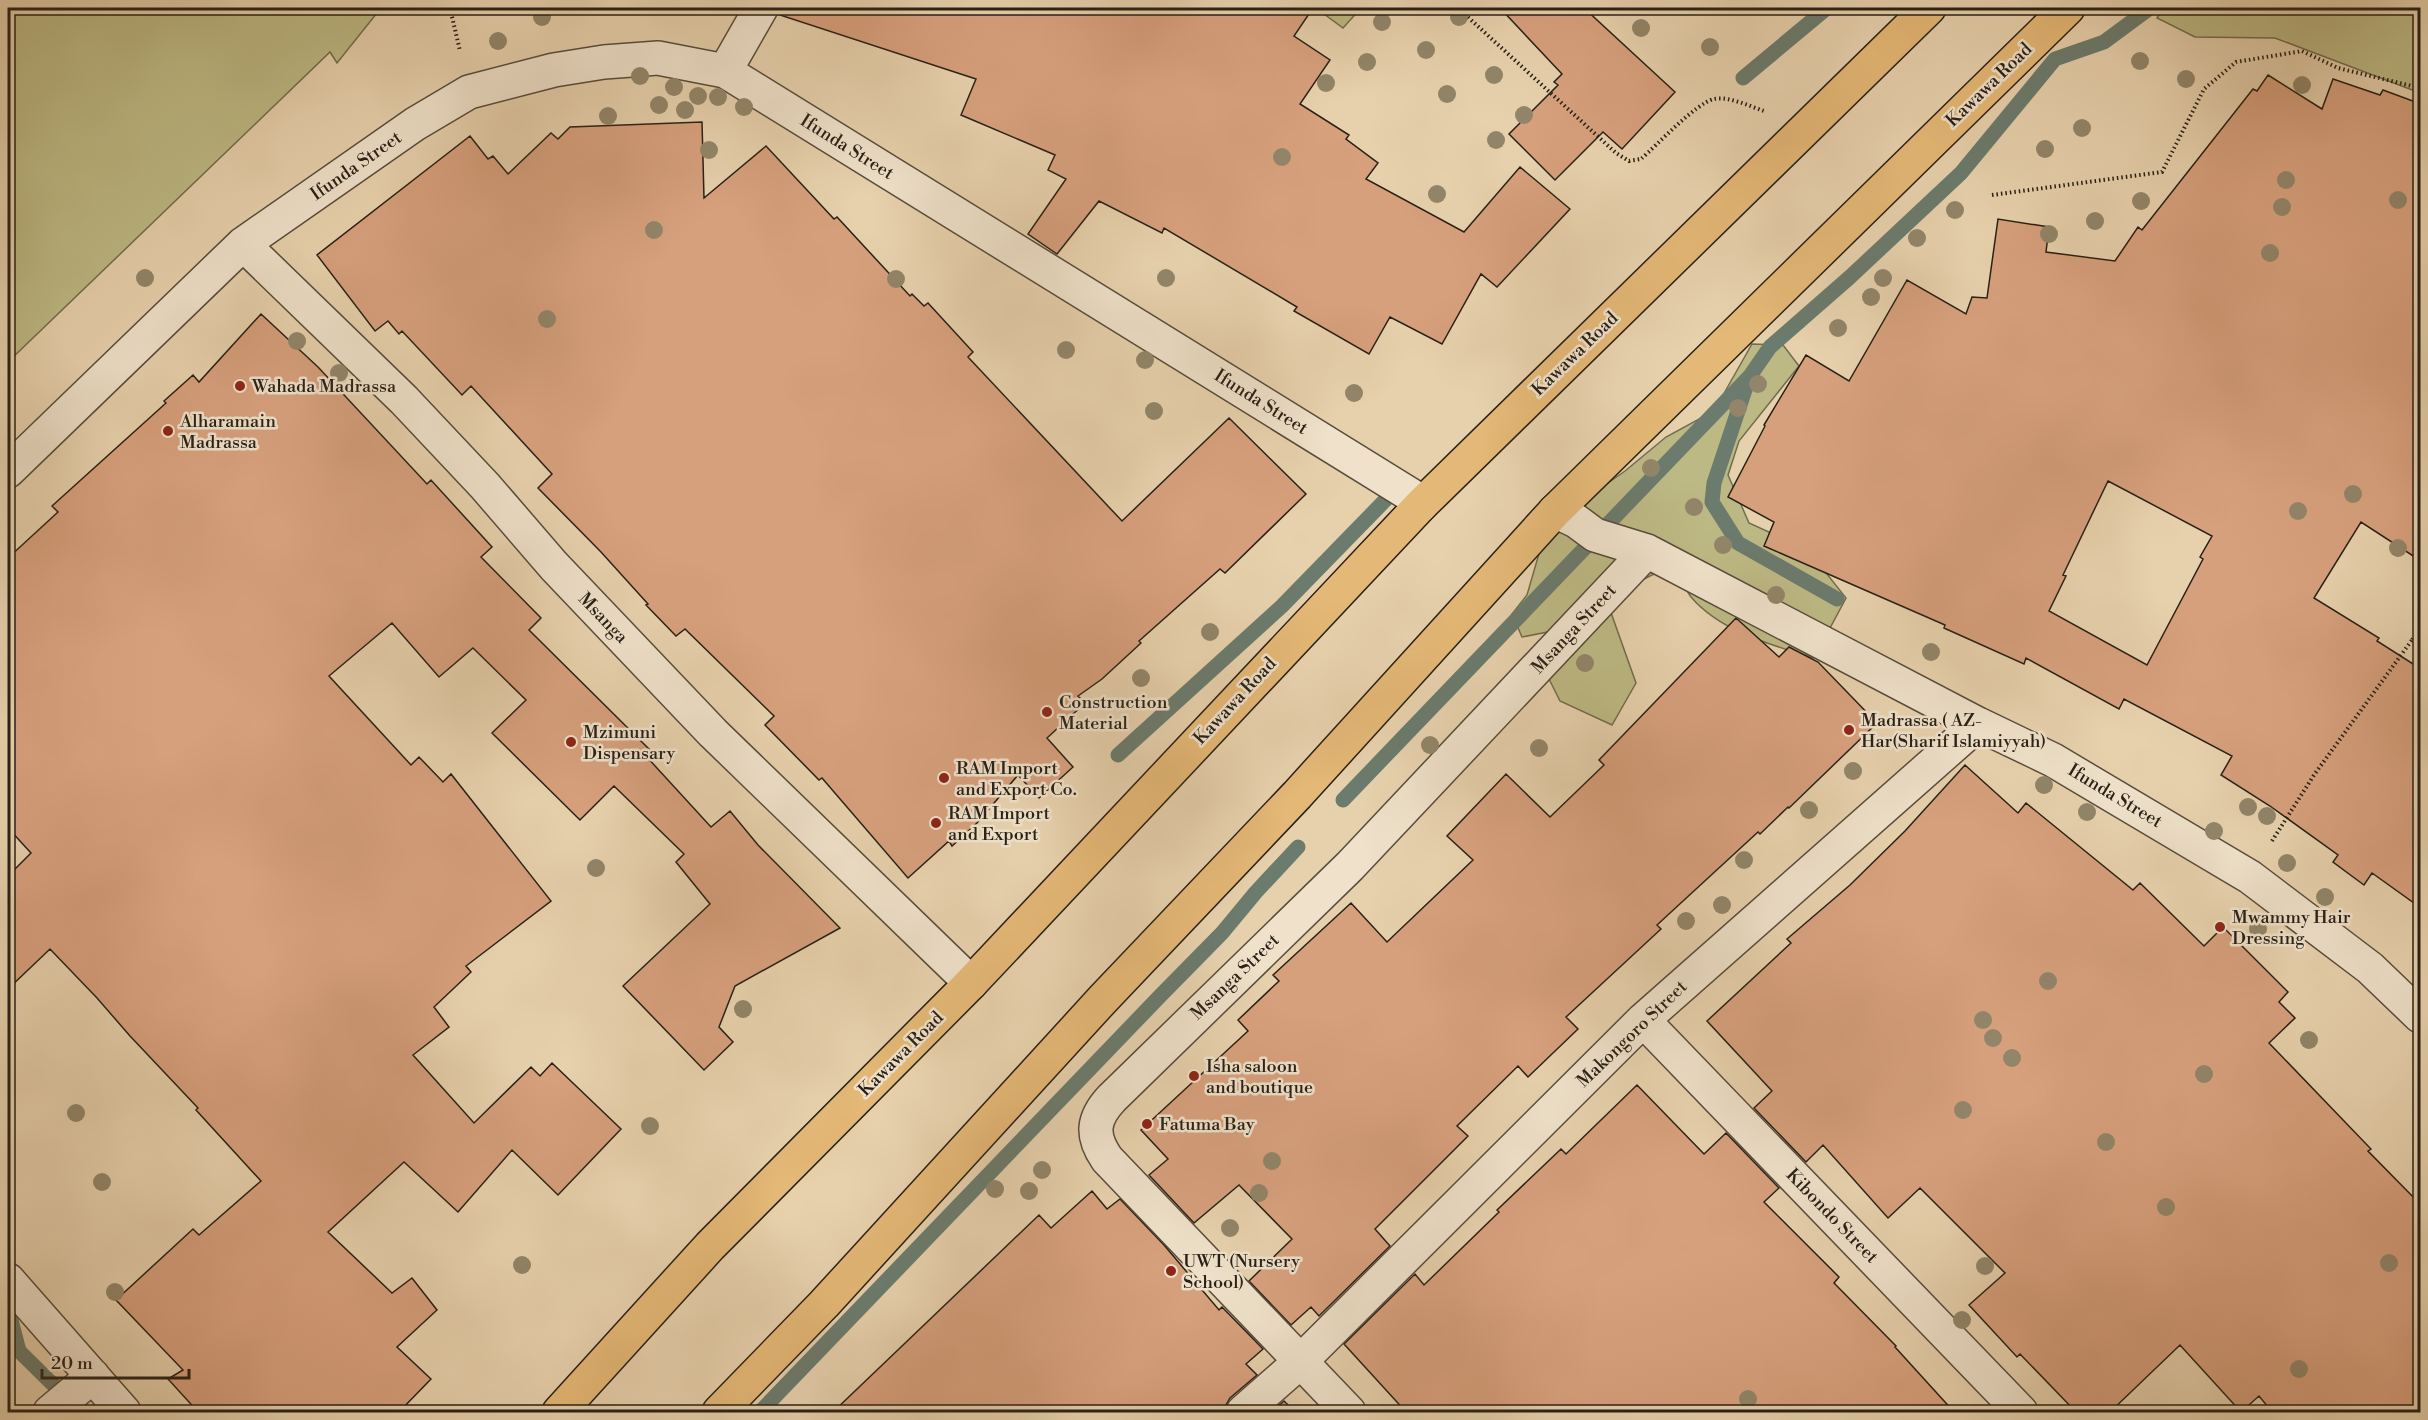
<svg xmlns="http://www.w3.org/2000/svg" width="2428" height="1420" font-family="'Libre Bodoni',serif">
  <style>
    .green { fill: #bdb984; stroke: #726c4d; stroke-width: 1.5 }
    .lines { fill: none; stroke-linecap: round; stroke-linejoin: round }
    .stream { stroke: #6b7b6d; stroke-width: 15 }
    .building { fill: #d7a07d; stroke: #282016; stroke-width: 1.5; fill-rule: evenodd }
    .minor-casing { stroke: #584c3c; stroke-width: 36 }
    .major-casing { stroke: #282016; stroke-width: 36 }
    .path { stroke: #282016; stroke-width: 4; stroke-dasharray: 1.5 3; stroke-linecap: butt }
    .minor { stroke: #efe1ca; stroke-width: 33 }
    .major { stroke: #e4b876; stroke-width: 33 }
    .tree { fill: #928569 }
    .poi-dot { fill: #8f2418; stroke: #efe1ca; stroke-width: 2 }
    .labels { text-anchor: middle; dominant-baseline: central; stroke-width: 5; stroke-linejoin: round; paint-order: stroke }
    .street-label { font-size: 18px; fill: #282016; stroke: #efe1ca }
    .poi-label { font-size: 18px; fill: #282016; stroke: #efe1ca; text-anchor: start }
  </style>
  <rect width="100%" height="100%" fill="#e7d1ad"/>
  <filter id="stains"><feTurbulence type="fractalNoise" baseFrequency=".00333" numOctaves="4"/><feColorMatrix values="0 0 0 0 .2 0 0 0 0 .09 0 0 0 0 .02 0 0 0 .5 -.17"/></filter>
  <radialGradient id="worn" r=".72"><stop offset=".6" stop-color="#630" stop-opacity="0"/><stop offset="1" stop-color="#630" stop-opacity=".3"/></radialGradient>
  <path class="green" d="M8,8H381L337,63L330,52L8,362Z
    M1316,8H1361L1343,28Z
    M2163,8H2420V93L2275,38L2195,37L2157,18Z
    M1752,344L1783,345L1799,366L1739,441L1728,475L1749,523L1808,550L1846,598L1814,658C1772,645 1721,632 1691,597C1684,587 1679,574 1672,565L1620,591L1609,607L1636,683L1612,725L1560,701L1535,651L1558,630L1522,637L1512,614L1527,595L1547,526L1625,471L1666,437L1714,411Z"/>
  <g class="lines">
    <path class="stream" d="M1743,78L1827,8
      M1749,378L1714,483L1712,502L1738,543L1837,599
      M1118,755L1282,606L1398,487
      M1343,800L1750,376L1770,347L1850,277L1961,173L2055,59L2104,42L2150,8
      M8,1309L19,1351L81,1412
      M760,1412L1161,995L1222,933L1256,892L1298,847"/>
  </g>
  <path class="building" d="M781,8H1313L1294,36L1330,60L1300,104L1349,135L1346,139L1378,163L1366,179L1464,232L1520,167L1570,209L1497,287L1481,274L1442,344L1390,317L1369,354L1294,311L1297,307L1164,228L1162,233L1099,201L1057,254L1028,234L1066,179L1048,170L1055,155L961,115L976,79L780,15Z
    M1500,8H1584L1675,92L1622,149L1603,132L1555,180L1509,134L1558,85L1554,82L1562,74Z
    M2268,75L2322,109L2333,79L2380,95L2383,90L2421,104V561L2361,522L2314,598L2379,638L2377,641L2421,669V908L2372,873L2364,885L2333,862L2338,855L2270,806L2221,775L2232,756L2124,699L2119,709L2026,658L2024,664L1944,628L1945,625L1764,546L1774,522L1728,497L1765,426L1764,425L1806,355L1849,381L1907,280L1966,314L1972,297L1987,298L1998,219L2049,227L2046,252L2115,261L2138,227L2142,230L2253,89L2257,91ZM2108,481L2212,536L2200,557L2203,559L2147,665L2049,611L2066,576L2063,575Z
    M702,122L704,198L766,146L834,219L837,217L910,296L912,294L924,306L928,303L973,352L968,357L1122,521L1229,418L1306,494L1225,573L1220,569L1139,641L1141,643L1102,679L1078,696L1085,703L1047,738L1073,767L1039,798L1018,775L977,823L952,846L949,841L908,878L822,778L819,780L765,725L774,716L685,629L676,636L646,605L648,604L601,552L538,488L552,474L471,386L462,395L402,331L399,334L388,321L375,331L317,255L470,136L488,159L493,156L508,174L551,133L558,139L570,127Z
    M261,314L318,367L427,484L431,480L492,547L481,557L541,618L529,630L650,750L645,755L711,827L730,811L758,845L840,928L735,986L719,1027L733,1042L704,1070L623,986L710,904L676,862L684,854L614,786L580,820L492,733L526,700L473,648L439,677L392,623L329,676L411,765L419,757L443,782L451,774L551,901L466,966L471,972L434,1007L449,1027L413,1055L474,1123L531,1067L540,1076L552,1063L621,1129L558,1195L512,1150L458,1212L404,1162L328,1232L392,1293L412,1278L437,1310L397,1347L431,1379L398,1413H199L168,1379L183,1370L116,1300L193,1229L199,1235L261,1181L196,1110L198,1108L130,1036L97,998L50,949L8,989V876L31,853L8,828V558L58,512L52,506L166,403L164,401L193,375L199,382Z
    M1736,618L1779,657L1789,647L1818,662L1877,723L1789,808L1788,807L1760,834L1758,832L1657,925L1661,929L1566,1017L1578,1029L1528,1077L1518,1066L1457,1126L1468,1136L1375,1229L1390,1246L1319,1316L1311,1307L1291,1325L1249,1281L1292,1239L1239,1185L1194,1223L1149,1175L1168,1159L1141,1130L1248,1031L1238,1020L1279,981L1273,975L1351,903L1387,942L1473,860L1447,836L1506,774L1550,817L1604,765L1599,760Z
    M1965,765L2018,813L2026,803L2133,890L2140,883L2204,946L2223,927L2288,992L2279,1002L2295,1018L2269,1043L2371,1149L2368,1151L2421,1205V1413H2273L2259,1396L2241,1412L2180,1345L2109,1413H2077L2020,1354L2017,1357L1969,1305L2005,1273L1920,1188L1888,1218L1823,1145L1806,1162L1754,1108L1772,1091L1707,1021L1791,943L1787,939L1850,885L1905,831Z
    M1637,1085L1704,1154L1726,1133L1779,1188L1764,1202L1839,1277L1834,1283L1896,1346L1895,1347L1955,1413H1407L1344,1344L1415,1274L1424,1285L1499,1212L1497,1210L1561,1149L1566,1154Z
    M1092,1191L1107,1209L1120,1199L1164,1245L1219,1310L1222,1307L1263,1349L1246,1364L1257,1375L1230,1398L1226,1405L1225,1413H832L1039,1215L1051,1228Z
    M1284,1401L1296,1413H1271Z"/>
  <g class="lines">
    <defs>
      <path id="minor" d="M725,71L761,8
        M243,244L404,400L485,486L554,566L713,733L971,983
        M8,471L243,244L415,124L469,92L554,70L604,62L658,58L725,71L1414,497L1421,505
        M1555,511L1576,521L1595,535L1647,551L1978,724L2053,760L2250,877L2370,968L2420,1016
        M1643,1020L2021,1412
        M8,1280L124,1412
        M50,1412L93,1376
        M1243,1412L1301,1361L1643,1020L1978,724
        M1349,1412L1107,1159C1091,1136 1092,1119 1112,1098L1350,866L1647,551"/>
      <path id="major" d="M559,1412L710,1246L971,983L1421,505L1929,8
        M719,1412L824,1304L1103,999L1297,795L1555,511L2068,8"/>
    </defs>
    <use href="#minor" class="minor-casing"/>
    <use href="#major" class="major-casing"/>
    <path class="path" d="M450,8L460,51
      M1458,8L1616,153L1629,161L1641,159C1656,146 1696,103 1714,99C1729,96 1749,106 1764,111
      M1992,195L2162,172L2204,89L2236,62L2302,51L2338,68L2420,88
      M2420,627L2412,640L2420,647
      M2272,841L2314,775L2412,640"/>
    <use href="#minor" class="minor"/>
    <use href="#major" class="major"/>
  </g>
  <g class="tree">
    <circle cx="542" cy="17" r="9"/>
    <circle cx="1459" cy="17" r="9"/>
    <circle cx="1382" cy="22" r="9"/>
    <circle cx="1641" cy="28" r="9"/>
    <circle cx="498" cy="41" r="9"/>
    <circle cx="1710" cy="47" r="9"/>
    <circle cx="1426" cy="50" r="9"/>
    <circle cx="2140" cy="61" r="9"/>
    <circle cx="1367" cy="62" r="9"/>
    <circle cx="1494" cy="75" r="9"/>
    <circle cx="640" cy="76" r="9"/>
    <circle cx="2186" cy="79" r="9"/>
    <circle cx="1326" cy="83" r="9"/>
    <circle cx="2302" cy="85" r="9"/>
    <circle cx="674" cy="87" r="9"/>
    <circle cx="1447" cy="94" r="9"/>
    <circle cx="698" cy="96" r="9"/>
    <circle cx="718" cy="97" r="9"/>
    <circle cx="659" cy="105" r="9"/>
    <circle cx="744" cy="107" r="9"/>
    <circle cx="685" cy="110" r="9"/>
    <circle cx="1524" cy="115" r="9"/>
    <circle cx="608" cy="116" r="9"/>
    <circle cx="2082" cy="128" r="9"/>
    <circle cx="1496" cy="140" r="9"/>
    <circle cx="2045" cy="149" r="9"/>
    <circle cx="709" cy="150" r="9"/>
    <circle cx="1282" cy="157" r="9"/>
    <circle cx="2286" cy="180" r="9"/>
    <circle cx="1437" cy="194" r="9"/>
    <circle cx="2398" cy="200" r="9"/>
    <circle cx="2141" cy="201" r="9"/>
    <circle cx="2282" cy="207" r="9"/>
    <circle cx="1955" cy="210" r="9"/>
    <circle cx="2095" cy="221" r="9"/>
    <circle cx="654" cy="230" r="9"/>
    <circle cx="2049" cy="234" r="9"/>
    <circle cx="1917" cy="238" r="9"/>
    <circle cx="2270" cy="253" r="9"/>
    <circle cx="145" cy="278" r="9"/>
    <circle cx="1166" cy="278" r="9"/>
    <circle cx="1883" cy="278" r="9"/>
    <circle cx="896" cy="279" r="9"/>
    <circle cx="1871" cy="297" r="9"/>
    <circle cx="547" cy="319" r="9"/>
    <circle cx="1838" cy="328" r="9"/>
    <circle cx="297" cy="341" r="9"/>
    <circle cx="1066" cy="350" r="9"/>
    <circle cx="1145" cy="360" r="9"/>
    <circle cx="339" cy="373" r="9"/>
    <circle cx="1758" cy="384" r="9"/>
    <circle cx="1354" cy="393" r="9"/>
    <circle cx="1738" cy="408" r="9"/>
    <circle cx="1154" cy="411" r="9"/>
    <circle cx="1651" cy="468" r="9"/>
    <circle cx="2353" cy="494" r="9"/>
    <circle cx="1694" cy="507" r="9"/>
    <circle cx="2298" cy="511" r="9"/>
    <circle cx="1723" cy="545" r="9"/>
    <circle cx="2398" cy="548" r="9"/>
    <circle cx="1776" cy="595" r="9"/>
    <circle cx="1210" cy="632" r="9"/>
    <circle cx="1931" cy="652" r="9"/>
    <circle cx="1585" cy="663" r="9"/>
    <circle cx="1141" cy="678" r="9"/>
    <circle cx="1430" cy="745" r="9"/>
    <circle cx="1539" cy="748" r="9"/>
    <circle cx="1853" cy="771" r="9"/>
    <circle cx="2044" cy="785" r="9"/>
    <circle cx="2248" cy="807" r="9"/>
    <circle cx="1809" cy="810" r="9"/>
    <circle cx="2087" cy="812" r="9"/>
    <circle cx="2267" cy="816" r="9"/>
    <circle cx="2214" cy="831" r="9"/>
    <circle cx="1744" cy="860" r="9"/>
    <circle cx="2287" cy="863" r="9"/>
    <circle cx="596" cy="868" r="9"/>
    <circle cx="2325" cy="897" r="9"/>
    <circle cx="1722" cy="905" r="9"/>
    <circle cx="1686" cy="921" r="9"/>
    <circle cx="2258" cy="929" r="9"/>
    <circle cx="2048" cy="981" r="9"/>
    <circle cx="743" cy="1009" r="9"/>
    <circle cx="1983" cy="1020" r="9"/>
    <circle cx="1993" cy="1038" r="9"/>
    <circle cx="2309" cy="1040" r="9"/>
    <circle cx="2012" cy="1058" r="9"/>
    <circle cx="2204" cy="1074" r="9"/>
    <circle cx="1963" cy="1110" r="9"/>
    <circle cx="76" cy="1113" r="9"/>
    <circle cx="650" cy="1126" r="9"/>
    <circle cx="2106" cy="1142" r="9"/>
    <circle cx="1272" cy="1161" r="9"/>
    <circle cx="1042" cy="1170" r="9"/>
    <circle cx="102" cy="1182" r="9"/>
    <circle cx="995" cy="1189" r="9"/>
    <circle cx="1029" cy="1191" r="9"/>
    <circle cx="1259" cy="1193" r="9"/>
    <circle cx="2166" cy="1207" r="9"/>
    <circle cx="1230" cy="1228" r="9"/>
    <circle cx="2389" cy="1263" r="9"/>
    <circle cx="522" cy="1265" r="9"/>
    <circle cx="1985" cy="1266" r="9"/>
    <circle cx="115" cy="1292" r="9"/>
    <circle cx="1962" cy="1320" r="9"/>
    <circle cx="2299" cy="1369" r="9"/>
    <circle cx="1748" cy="1399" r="9"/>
  </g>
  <g class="poi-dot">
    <circle cx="240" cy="386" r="6"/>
    <circle cx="168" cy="431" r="6"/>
    <circle cx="1047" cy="712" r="6"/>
    <circle cx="1849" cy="730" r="6"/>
    <circle cx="571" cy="742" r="6"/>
    <circle cx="944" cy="778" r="6"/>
    <circle cx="936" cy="823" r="6"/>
    <circle cx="2220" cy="927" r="6"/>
    <circle cx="1194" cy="1076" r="6"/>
    <circle cx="1147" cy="1124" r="6"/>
    <circle cx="1171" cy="1271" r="6"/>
  </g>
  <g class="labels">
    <g class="street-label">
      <text transform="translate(1989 85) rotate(-44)">Kawawa Road</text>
      <text transform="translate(847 147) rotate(32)">Ifunda Street</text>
      <text transform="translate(356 166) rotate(-35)">Ifunda Street</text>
      <text transform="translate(1575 354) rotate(-44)">Kawawa Road</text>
      <text transform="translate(1261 402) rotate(32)">Ifunda Street</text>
      <text transform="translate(603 618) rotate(46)">Msanga</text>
      <text transform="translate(1574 629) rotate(-47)">Msanga Street</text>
      <text transform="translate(1235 701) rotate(-47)">Kawawa Road</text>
      <text transform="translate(2115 796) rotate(31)">Ifunda Street</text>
      <text transform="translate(1235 977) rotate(-44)">Msanga Street</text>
      <text transform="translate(1632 1034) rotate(-44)">Makongoro Street</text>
      <text transform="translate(901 1054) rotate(-45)">Kawawa Road</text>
      <text transform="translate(1832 1216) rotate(46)">Kibondo Street</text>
    </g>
    <g class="poi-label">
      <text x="252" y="386">Wahada Madrassa</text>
      <text x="180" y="421">Alharamain<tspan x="180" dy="21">Madrassa</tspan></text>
      <text x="1059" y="702">Construction<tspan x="1059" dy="21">Material</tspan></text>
      <text x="1861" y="720">Madrassa ( AZ-<tspan x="1861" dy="21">Har(Sharif Islamiyyah)</tspan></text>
      <text x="583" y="732">Mzimuni<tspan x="583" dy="21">Dispensary</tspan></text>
      <text x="956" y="768">RAM Import<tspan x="956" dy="21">and Export Co.</tspan></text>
      <text x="948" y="813">RAM Import<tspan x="948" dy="21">and Export</tspan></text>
      <text x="2232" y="917">Mwammy Hair<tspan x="2232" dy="21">Dressing</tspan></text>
      <text x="1206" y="1066">Isha saloon<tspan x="1206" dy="21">and boutique</tspan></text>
      <text x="1159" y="1124">Fatuma Bay</text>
      <text x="1183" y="1261">UWT (Nursery<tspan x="1183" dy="21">School)</tspan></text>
    </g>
  </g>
  <rect width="2428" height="1420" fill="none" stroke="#e7d1ad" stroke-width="30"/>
  <rect x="9" y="9" width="2410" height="1402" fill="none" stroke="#282016" stroke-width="3"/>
  <rect x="15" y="15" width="2398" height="1390" fill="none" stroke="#282016" stroke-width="1.5"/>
  <path d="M42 1369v9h147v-9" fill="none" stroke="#282016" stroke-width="3"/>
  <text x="51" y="1369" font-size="18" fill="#282016" stroke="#efe1ca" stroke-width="4.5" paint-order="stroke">20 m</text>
  <rect width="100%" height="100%" filter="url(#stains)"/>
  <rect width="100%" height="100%" fill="url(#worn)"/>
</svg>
